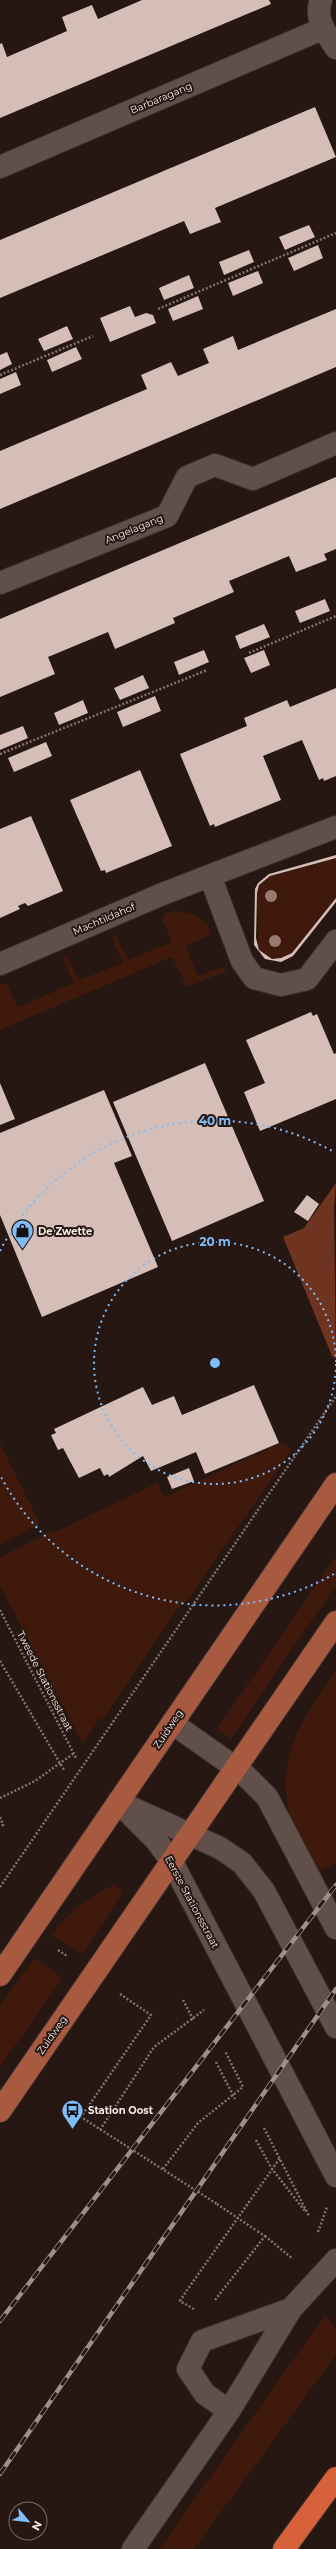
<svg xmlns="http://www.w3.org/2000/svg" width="336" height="2549" font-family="Montserrat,sans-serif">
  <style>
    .green { fill: #3e190c }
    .forest { fill: #6f3420 }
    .building { fill: #d4beb7 }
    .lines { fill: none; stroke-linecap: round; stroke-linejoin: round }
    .minor-casing { stroke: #3c3130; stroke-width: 24 }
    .major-casing { stroke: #3c3130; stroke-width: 24 }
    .highway-casing { stroke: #3c3130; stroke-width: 24 }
    .path { stroke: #80736e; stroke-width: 2.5; stroke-dasharray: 2 2; stroke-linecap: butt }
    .minor { stroke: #614f49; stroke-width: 22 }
    .major { stroke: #a85a40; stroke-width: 22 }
    .highway { stroke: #d7623a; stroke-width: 22 }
    .rail-casing { stroke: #9d908c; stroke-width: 4.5 }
    .rail { stroke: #261712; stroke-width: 3; stroke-dasharray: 9; stroke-linecap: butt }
    .path-bridge { stroke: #80736e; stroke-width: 2.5; stroke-dasharray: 2 2; stroke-linecap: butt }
    .tree { fill: #977b71 }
    .ring { fill: none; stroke: #7fbdfa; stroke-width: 2; stroke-dasharray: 2 4 }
    .labels { text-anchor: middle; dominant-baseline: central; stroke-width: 4; stroke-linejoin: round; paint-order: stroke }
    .street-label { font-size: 10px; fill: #f5eae6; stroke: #261712 }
    .poi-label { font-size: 10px; font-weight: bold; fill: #f5eae6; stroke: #261712; text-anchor: start }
    .centre { fill: #7fbdfa; stroke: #261712; stroke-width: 2 }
    .ring-label { font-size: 12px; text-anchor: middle; font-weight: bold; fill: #7fbdfa; stroke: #261712; stroke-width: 4; stroke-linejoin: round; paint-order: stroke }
  </style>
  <rect width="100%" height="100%" fill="#261712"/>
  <path class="green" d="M336,858V898L292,953L277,959L268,958L258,948L257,893L259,885L270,876Z
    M175,911C190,912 202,916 210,930L208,936L186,946L198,976L221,967L228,971L187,987L172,957L0,1030V983L8,985L18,1007L74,983L63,959L66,955L79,980L123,963L112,939L115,934L128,960L172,942L162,919L164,914Z
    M0,1443L40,1524L0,1545Z
    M280,1443L292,1449L190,1597L177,1610L103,1719L100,1718L83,1744L0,1586V1557L53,1530L55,1532L157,1483L164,1497Z
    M336,1556V1585L231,1739L217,1729Z
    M336,1671V1863L322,1870L318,1875C309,1857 294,1836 290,1817C275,1753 302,1721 336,1671Z
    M115,1884L123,1892L82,1954L51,1935C73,1909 85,1899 115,1884Z
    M34,1958L63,1978L0,2067V2006Z
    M325,2315L336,2329V2355L194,2549H159Z"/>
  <path class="forest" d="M336,1183L334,1208L336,1359L332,1356L283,1237L304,1228Z"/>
  <path class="building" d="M142,0H269L271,4L0,118V44L2,43L7,57L67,31L62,17L92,5L98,19Z
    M315,107L336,157L215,208L221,222L190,234L184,221L0,298V240Z
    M309,225L315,237L285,250L279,237Z
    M318,245L323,258L294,271L288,258Z
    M249,250L254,262L224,275L219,262Z
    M258,271L263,283L233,296L228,283Z
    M189,275L194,288L164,300L159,288Z
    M198,296L203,309L173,321L168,309Z
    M130,306L135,317L146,313L153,315L156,323L110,342L100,318Z
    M336,309V367L0,509V451L147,389L141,375L171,362L178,376L209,363L203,349L233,336L238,350Z
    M67,326L73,339L44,351L38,339Z
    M76,347L82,359L52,372L47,360Z
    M7,352L12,364L0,370V355Z
    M16,372L21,385L0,394V379Z
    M336,477V549L324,554L327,560L296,572L289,556L229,581L234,592L173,618L175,623L115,649L108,632L48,657L55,674L0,697V619Z
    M325,599L330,611L300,623L295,611Z
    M264,624L270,637L240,649L235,636Z
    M204,650L209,662L179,675L174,662Z
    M264,650L270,665L251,673L244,658Z
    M143,675L149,688L120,700L114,688Z
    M336,688V776L324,781L323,778L319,780L302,740L263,756L281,800L215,827L214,824L210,826L180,754L247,726L244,718L287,700L290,707Z
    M155,696L161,711L123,727L117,712Z
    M83,700L88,713L59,725L54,713Z
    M23,726L28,738L0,750V735Z
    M46,742L52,756L14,772L8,758Z
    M140,770L172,846L106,873L105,870L101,871L70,800Z
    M31,816L63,891L28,906L25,903L18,906L20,909L0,918V829Z
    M336,855V858L270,876L259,885L257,893L256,938L259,950L272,959L281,958L292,953L336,898V902L293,956L281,962L265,959L254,945L255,889L258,883L269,874Z
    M311,1012L313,1016L317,1014L334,1054L336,1053V1099L260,1131L244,1092L265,1083L246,1040Z
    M205,1063L264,1201L172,1241L113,1102Z
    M0,1083L15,1119L0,1125Z
    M104,1090L132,1156L114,1163L158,1267L42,1317L0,1215V1133Z
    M307,1195L319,1204L308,1221L294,1212Z
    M254,1385L279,1443L205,1474L196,1452L151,1471L143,1456L109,1477L108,1474L104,1476L100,1468L79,1478L63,1448L58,1450L51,1435L56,1433L54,1429L143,1387L152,1405L174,1396L182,1415Z
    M189,1468L194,1481L172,1489L167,1477Z"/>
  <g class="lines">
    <defs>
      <path id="minor" d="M321,0C314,18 326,34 336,48
        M0,167L322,29
        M0,583L167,516L187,477L215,465L253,479L336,443
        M210,876L242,961L254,978L281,985L307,979L336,941
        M0,964L160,895L336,827
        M172,1723L243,1773L267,1797L336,1928
        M118,1802L156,1840L172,1862L336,2176
        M132,1808L220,1848L242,1863L264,1891L336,2027
        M291,2309L202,2341L188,2369L205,2394L229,2411L291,2309L336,2260
        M133,2549L229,2411"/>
      <path id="major" d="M0,1975L336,1484
        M0,2111L336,1622"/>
      <path id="highway" d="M284,2549L336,2478"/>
    </defs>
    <use href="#minor" class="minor-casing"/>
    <use href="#major" class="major-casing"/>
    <use href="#highway" class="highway-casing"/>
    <path class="path" d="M158,309L336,233
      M0,375L93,336
      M249,653L336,616
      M0,754L207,670
      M0,1610L76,1758
      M0,1661L64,1770
      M0,1798L35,1781L73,1754
      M0,1817L3,1825L0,1826
      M0,1887L336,1396
      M58,1950L67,1956
      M120,1994L151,2015L81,2117L217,2204
      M183,2000L194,2021
      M216,2062L235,2099
      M264,2128L309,2216
      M100,2130L154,2047L204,2010
      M256,2140L272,2169L305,2211
      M163,2169L198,2123L243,2087L225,2051
      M318,2232L327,2207
      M265,2236L293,2259
      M215,2300L265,2236L257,2231
      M194,2309L180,2301L185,2293L280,2158"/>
    <use href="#minor" class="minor"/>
    <use href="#major" class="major"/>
    <use href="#highway" class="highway"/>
    <defs>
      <path id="rail" d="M0,2321L336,1885
        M0,2474L336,1989"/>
    </defs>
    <use href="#rail" class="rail-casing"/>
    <use href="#rail" class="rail"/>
    <path class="path-bridge" d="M217,2204L257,2231"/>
  </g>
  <g class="tree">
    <circle cx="271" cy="896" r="6"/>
    <circle cx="275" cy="941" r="6"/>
  </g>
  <g class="ring">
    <path d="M336 1364A121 121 0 1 1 336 1362"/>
    <path d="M334 1574A242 242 0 0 1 0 1475M0 1251A242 242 0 0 1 334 1152"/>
  </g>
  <defs>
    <symbol id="shop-pin" viewBox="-11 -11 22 30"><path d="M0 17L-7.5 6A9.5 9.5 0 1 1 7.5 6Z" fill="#7fbdfa" stroke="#261712"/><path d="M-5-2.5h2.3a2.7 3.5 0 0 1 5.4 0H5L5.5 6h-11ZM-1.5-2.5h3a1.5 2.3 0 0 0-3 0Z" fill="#111"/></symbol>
    <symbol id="bus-pin" viewBox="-11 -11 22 30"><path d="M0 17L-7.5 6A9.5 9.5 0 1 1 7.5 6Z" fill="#7fbdfa" stroke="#261712"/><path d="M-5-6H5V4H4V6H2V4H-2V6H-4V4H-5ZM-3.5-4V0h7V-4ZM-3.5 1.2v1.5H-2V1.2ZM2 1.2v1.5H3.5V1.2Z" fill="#111"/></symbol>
  </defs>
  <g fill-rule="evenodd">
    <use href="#shop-pin" x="10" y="1218" width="25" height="34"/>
    <use href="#bus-pin" x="60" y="2098" width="25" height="34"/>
  </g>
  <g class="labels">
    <g class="street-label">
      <text transform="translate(161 98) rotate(-23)">Barbaragang</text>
      <text transform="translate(134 529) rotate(-22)">Angelagang</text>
      <text transform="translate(104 919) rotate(-23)">Machtildahof</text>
      <text transform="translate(45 1681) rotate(63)">Tweede Stationsstraat</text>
      <text transform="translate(168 1729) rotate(-56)">Zuidweg</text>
      <text transform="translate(192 1902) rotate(62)">Eerste Stationsstraat</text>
      <text transform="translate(52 2035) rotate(-55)">Zuidweg</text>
    </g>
    <g class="poi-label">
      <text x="38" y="1231">De Zwette</text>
      <text x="88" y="2110">Station Oost</text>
    </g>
  </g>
  <circle cx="215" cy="1363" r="6" class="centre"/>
  <g class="ring-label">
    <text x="215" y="1125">40 m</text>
    <text x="215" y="1246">20 m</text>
  </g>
  <g transform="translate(28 2521) rotate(118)"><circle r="19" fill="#261712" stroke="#796b67"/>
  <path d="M0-3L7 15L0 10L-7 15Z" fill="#7fbdfa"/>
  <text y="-6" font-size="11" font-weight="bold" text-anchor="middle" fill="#f5eae6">N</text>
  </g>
</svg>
